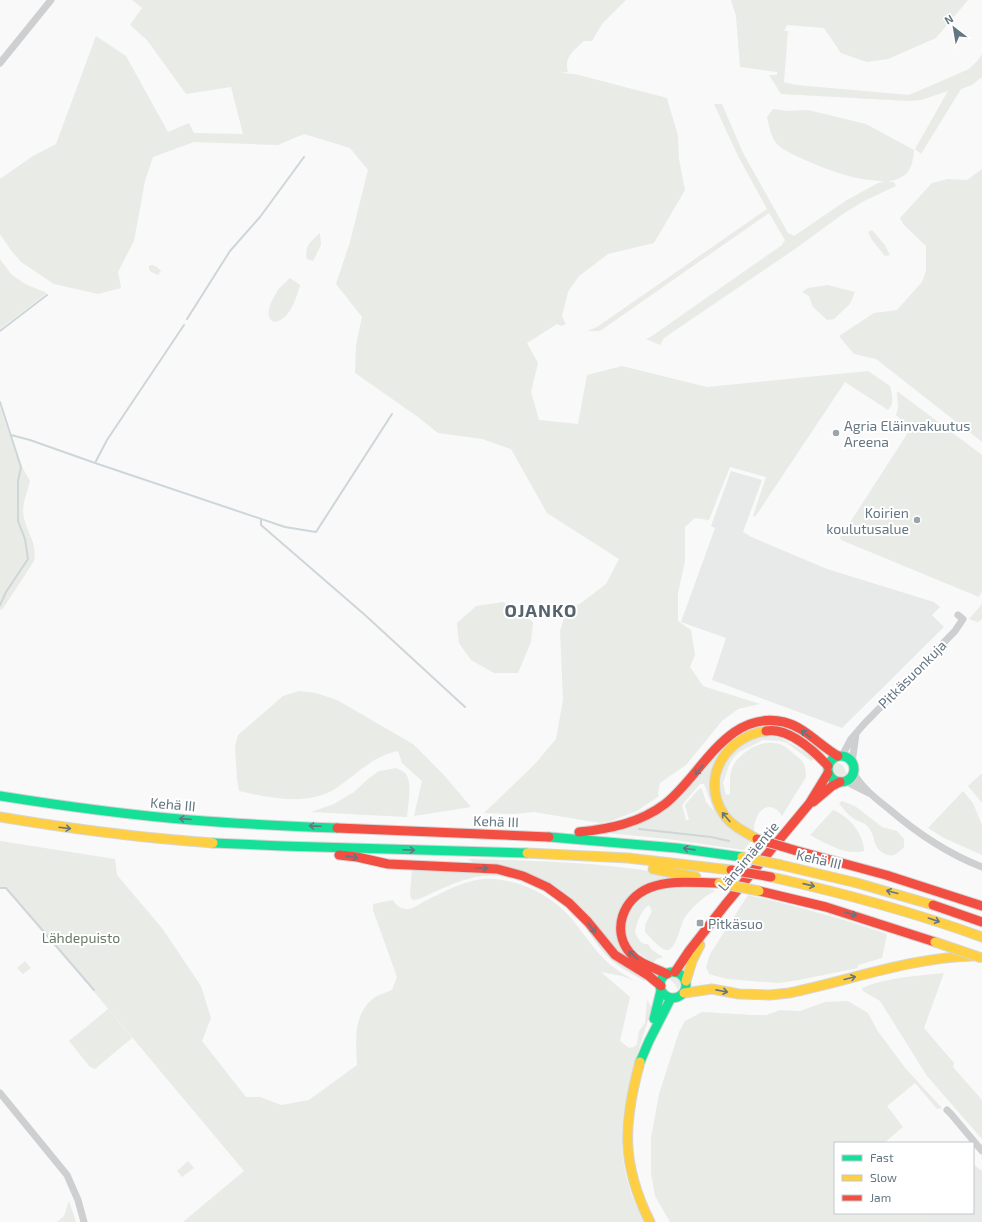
<svg xmlns="http://www.w3.org/2000/svg" width="982" height="1222" font-family="'Exo 2',sans-serif">
  <style>
    .built { fill: #e8e9e9 }
    .green { fill: #e8ebe6; fill-rule: evenodd }
    .lines { fill: none; stroke-linecap: round; stroke-linejoin: round }
    .stream { stroke: #ced6d9; stroke-width: 2 }
    .fast-casing { stroke: #d5d6d7; stroke-width: 11 }
    .slow-casing { stroke: #d5d6d7; stroke-width: 11 }
    .jam-casing { stroke: #d5d6d7; stroke-width: 11 }
    .street { stroke: #cecfd0; stroke-width: 7 }
    .fast { stroke: #16e098; stroke-width: 9 }
    .slow { stroke: #ffcf43; stroke-width: 9 }
    .jam { stroke: #f24e42; stroke-width: 9 }
    .slow-bridge-casing { stroke: #d5d6d6; stroke-width: 11; stroke-linecap: butt }
    .jam-bridge-casing { stroke: #d5d6d6; stroke-width: 11; stroke-linecap: butt }
    .slow-bridge { stroke: #ffcf43; stroke-width: 9 }
    .jam-bridge { stroke: #f24e42; stroke-width: 9 }
    .oneway { stroke: #657683 }
    .poi-dot { fill: #99a4ac; stroke: #fff; stroke-width: 1.5 }
    .labels { text-anchor: middle; dominant-baseline: central; stroke-width: 4; stroke-linejoin: round; paint-order: stroke }
    .poi-label { font-size: 14px; fill: #657683; stroke: #fff; text-anchor: start }
    .street-label { font-size: 14px; fill: #657683; stroke: #fff }
    .park-label { font-size: 14px; fill: #687a64; stroke: #fff }
    .district-label { font-size: 18px; font-weight: bold; letter-spacing: 1px; fill: #57646e; stroke: #fff }
  </style>
  <rect width="100%" height="100%" fill="#f9f9f9"/>
  <path class="built" d="M731,471L762,480L743,532L749,535V536L827,569L934,602L940,607L932,615L944,627L842,728L712,680L726,638L681,622L715,528L711,526Z
    M973,1164L982,1171V1222H928L920,1213H973Z"/>
  <path class="green" d="M132,0H626L602,24L592,41H584C575,49 563,58 568,72L560,73L575,74L667,98L678,136L679,159L685,190L654,243L608,254L579,276L568,292L562,316L566,324L561,326L557,324L527,343L538,363L531,392L539,420L578,424L587,375L622,366L707,387L868,371L890,386C892,395 895,403 888,410L845,382L755,517L753,516L766,477L730,467L709,520L695,518L685,527V561L678,593V621L691,630L695,655L690,667L703,686L760,704L738,709L722,721L686,765L660,783L658,793L659,796L637,811L611,821L600,823L534,812L513,814L484,813L535,764L556,739L563,700L560,631L566,612L581,603L606,584L619,559L547,513L511,449L482,439L438,433L418,417L355,373L356,345L362,317L336,284L350,242L368,170L350,148L304,134L278,145L194,142L153,157L145,181L134,241L118,272L121,288L98,294L54,284L21,262L10,249L0,234V179L33,156L56,144L96,36L126,56L168,132L189,123L194,133L243,134L231,87L186,94L147,40L130,25L142,8Z
    M731,0H968L936,38L888,59L867,62L841,53L824,28L787,25L784,31H788L784,82L796,85L909,95L969,69L978,60L982,54V77L972,85L961,89L921,154L915,149L948,91L921,100L908,101L781,94L769,75H777V72L740,67L736,16Z
    M714,104H722L743,153L788,233L794,236L847,200L878,183L885,182C876,180 866,180 857,178C840,175 790,156 778,145C771,138 769,126 767,117L773,109L788,111L808,110L866,124L914,150C912,171 908,177 888,182H894L896,186L864,201L843,214L795,249L664,338L660,345L646,339L652,336L782,245L785,240L769,213L600,331H587L597,327L767,209L738,156Z
    M982,169V442L876,359L854,354L839,336L874,313L897,310L922,282L926,271V246L904,225L900,218L932,183L948,179L967,180Z
    M872,230L885,245L890,255L885,256L872,240L868,232Z
    M320,233L321,245L313,261L307,259C304,246 311,241 320,233Z
    M0,259L11,274L25,284L47,293L0,329Z
    M152,265L157,267L161,271L158,275L151,272L149,269V266Z
    M290,278L300,285C296,299 290,320 274,322C262,316 273,298 278,290C281,286 286,282 290,278Z
    M828,285L855,292L850,304L834,319L827,320L813,307L809,296L802,292L808,288Z
    M897,391L982,455V591L979,597L841,540L840,538L911,428L896,415L898,408Z
    M0,407L18,460L30,481C27,493 21,506 24,518C28,535 37,542 34,561L2,610L0,609Z
    M503,602L533,622L531,642L518,673H494L471,660L459,643L457,623L476,606Z
    M982,604V619L978,622L969,619Z
    M299,691L316,693L337,700L413,744L443,774L471,807L414,816L422,781L402,763L398,751C373,756 358,773 338,787C309,807 271,798 239,791L237,779L235,746L238,735L283,696Z
    M759,723C785,721 796,730 816,745L813,748C805,741 798,734 788,731C743,715 701,757 715,802C717,807 719,814 723,818C731,828 742,834 752,840L744,850L668,839L607,833C613,830 630,826 638,823C651,818 662,811 673,803C706,778 716,735 759,723ZM700,784H704L714,811L706,802L702,789L701,788L697,791L685,805L689,820H686L682,805Z
    M761,735L778,736L815,758L811,761L787,743L780,741L763,740L739,752L733,758L729,765L723,783L726,795L730,794C730,785 729,774 733,766C742,750 766,736 784,746C787,748 791,751 794,754C803,761 806,764 806,777L782,816C774,802 761,805 756,819C754,823 754,828 754,832L736,822L722,803L719,791L723,766L739,745Z
    M836,761L843,766L847,774L841,777L834,773C831,769 833,764 836,761Z
    M396,768C399,769 402,771 405,773C413,781 408,805 407,817L311,812L334,804L354,792L368,779L379,771Z
    M982,773V803L968,786Z
    M963,791L973,803L982,825V855L944,838L928,828Z
    M842,801L855,806L882,827L897,831L904,839V847C898,853 893,858 885,854C871,848 877,833 865,824C862,822 857,821 854,819C848,815 843,809 839,803Z
    M833,810C848,816 864,833 864,851C846,856 825,843 810,835Z
    M0,841L115,859L117,875L162,928L201,986L211,1018L202,1041L246,1097H260L281,1105L309,1100L357,1065C356,1040 352,1012 377,996C382,994 387,992 392,990L397,977L373,910V904L393,900C396,906 402,910 410,909C414,908 421,903 425,901C446,891 470,877 494,879C522,881 552,896 571,918C582,931 592,947 605,960C613,968 625,975 635,981L622,976L601,972L630,997L620,1041L629,1048L634,1047L637,1044L639,1031L645,1023L647,1000L652,1008C634,1066 610,1125 629,1186C632,1199 639,1210 645,1222H183L244,1171L7,888L0,887Z
    M468,859C539,861 611,862 680,877L624,903L627,954H619L567,895L475,864Z
    M412,869C473,871 529,866 576,914C587,925 596,939 607,951C618,963 632,971 647,978L645,981C631,974 616,966 605,954C596,944 589,932 581,922C556,894 515,869 476,877C456,881 437,891 419,899L413,900L411,898L410,895Z
    M699,887L714,890L715,891C703,897 693,906 685,917C680,924 677,951 666,950C660,949 649,936 645,932V925L652,911L649,905C641,910 637,922 635,932C638,938 640,945 648,944L652,950L663,957L657,959L653,963L632,948L624,929L631,905L654,889Z
    M748,895C795,906 841,918 887,934L882,958L858,965V968L799,980L778,983L727,979L709,974L706,967L710,954Z
    M25,961L31,968L23,974L17,968Z
    M944,973L924,1028L954,1063L953,1067L982,1100V1139L927,1076L880,1001L863,991L862,988C887,977 918,976 944,973Z
    M676,976L680,979L681,983L678,990L675,984L668,978Z
    M848,1001L868,1013L877,1030L906,1069L942,1108L937,1109L915,1083L887,1106L903,1127L884,1143H835V1213H920L928,1222H670L655,1196L651,1173V1138L659,1094L679,1032L685,1021L702,1012L753,1015H766L780,1010L800,1011L825,1002Z
    M108,1009L132,1038L95,1069L90,1067L69,1041Z
    M188,1161L194,1168L182,1177L177,1171Z
    M69,1201L76,1222H57L64,1216Z"/>
  <g class="lines">
    <path class="stream" d="M187,319L230,251L260,217L304,157
      M0,331L47,295
      M0,402L21,467L18,481V521L25,539L28,559L6,592L0,605
      M11,435L30,440L95,463L107,440L184,325
      M95,463L285,527L316,532L392,414
      M261,519V525L365,615L465,707
      M639,829L711,837L729,841
      M0,888H6L94,990"/>
    <defs>
      <path id="fast" d="M828 769a13 13 0 1 1 26 0a13 13 0 1 1-26 0Z
        M0,796C63,806 127,815 191,820C239,824 288,826 337,828
        M549,837L677,848L742,857
        M213,843L282,846L527,853
        M660 985a13 13 0 1 1 26 0a13 13 0 1 1-26 0Z
        M654,1019L661,990
        M640,1062L649,1041L671,998"/>
      <path id="slow" d="M0,817C71,829 141,838 213,843
        M757,839C745,832 730,825 723,813C700,777 727,736 766,731
        M527,853L628,858L731,870
        M781,865L857,883L933,905
        M653,869L696,877
        M771,877C843,893 913,912 982,937
        M686,981L692,961L700,945
        M684,993L712,989L739,994L770,995L789,993C852,980 908,958 973,956
        M640,1062C623,1124 621,1164 650,1222"/>
      <path id="jam" d="M766,731C788,727 814,751 828,766
        M813,802L832,786L840,782
        M337,828L549,837
        M579,832C609,829 640,823 665,804C702,775 727,709 784,722C805,727 820,746 838,756
        M794,850L886,875L982,906
        M339,855L357,857L388,864L497,869L523,876L547,887L569,903L588,922L615,955L649,976L661,986
        M759,891L826,907L935,942
        M933,905L982,922
        M675,972L689,951L725,905L809,804L828,773
        M667,974C655,968 639,964 630,953C611,930 623,899 649,888C671,879 696,883 719,883"/>
    </defs>
    <use href="#fast" class="fast-casing"/>
    <use href="#slow" class="slow-casing"/>
    <use href="#jam" class="jam-casing"/>
    <path class="street" d="M0,63L51,0
      M842,756L851,739L864,724L955,631L963,619L958,615
      M852,763L856,734
      M853,772C861,787 875,798 889,809C918,834 946,853 982,867
      M845,781L869,793
      M0,1093L67,1175L78,1200L84,1222
      M947,1110L951,1114L982,1151"/>
    <use href="#fast" class="fast"/>
    <use href="#slow" class="slow"/>
    <use href="#jam" class="jam"/>
    <defs>
      <path id="slow-bridge" d="M742,857L781,865
        M719,883L759,891
        M935,942L982,958"/>
      <path id="jam-bridge" d="M757,839L794,850
        M731,870L771,877"/>
    </defs>
    <use href="#slow-bridge" class="slow-bridge-casing"/>
    <use href="#jam-bridge" class="jam-bridge-casing"/>
    <use href="#slow-bridge" class="slow-bridge"/>
    <use href="#jam-bridge" class="jam-bridge"/>
  </g>
  <defs><path id="oneway-shaft" d="M-6 0H5M1.5-3L5.5 0L1.5 3" fill="none" stroke-width="1.6" stroke-linecap="round" stroke-linejoin="round"/></defs>
  <g class="oneway">
    <use href="#oneway-shaft" transform="translate(806 734) rotate(-144)"/>
    <use href="#oneway-shaft" transform="translate(699 770) rotate(130)"/>
    <use href="#oneway-shaft" transform="translate(726 817) rotate(-130)"/>
    <use href="#oneway-shaft" transform="translate(185 819) rotate(-176)"/>
    <use href="#oneway-shaft" transform="translate(315 826) rotate(-178)"/>
    <use href="#oneway-shaft" transform="translate(65 828) rotate(7)"/>
    <use href="#oneway-shaft" transform="translate(689 849) rotate(-172)"/>
    <use href="#oneway-shaft" transform="translate(409 850) rotate(2)"/>
    <use href="#oneway-shaft" transform="translate(352 857) rotate(8)"/>
    <use href="#oneway-shaft" transform="translate(482 868) rotate(3)"/>
    <use href="#oneway-shaft" transform="translate(809 885) rotate(13)"/>
    <use href="#oneway-shaft" transform="translate(892 892) rotate(-165)"/>
    <use href="#oneway-shaft" transform="translate(851 914) rotate(16)"/>
    <use href="#oneway-shaft" transform="translate(934 920) rotate(19)"/>
    <use href="#oneway-shaft" transform="translate(592 928) rotate(53)"/>
    <use href="#oneway-shaft" transform="translate(633 955) rotate(-138)"/>
    <use href="#oneway-shaft" transform="translate(850 978) rotate(-14)"/>
    <use href="#oneway-shaft" transform="translate(722 991) rotate(11)"/>
  </g>
  <g class="poi-dot">
    <circle cx="836" cy="433" r="4"/>
    <circle cx="917" cy="520" r="4"/>
    <rect x="696" y="919" width="8" height="8" rx="2"/>
  </g>
  <g class="labels">
    <g class="poi-label">
      <text x="844" y="425">Agria Eläinvakuutus<tspan x="844" dy="16">Areena</tspan></text>
      <text x="909" y="512" text-anchor="end">Koirien<tspan x="909" dy="16">koulutusalue</tspan></text>
      <text x="708" y="923">Pitkäsuo</text>
    </g>
    <g class="street-label">
      <text transform="translate(912 674) rotate(-45)">Pitkäsuonkuja</text>
      <text transform="translate(173 804) rotate(5)">Kehä III</text>
      <text transform="translate(496 821) rotate(2)">Kehä III</text>
      <text transform="translate(748 856) rotate(-50)">Länsimäentie</text>
      <text transform="translate(819 859) rotate(13)">Kehä III</text>
    </g>
    <g class="park-label">
      <text x="81" y="937">Lähdepuisto</text>
    </g>
    <g class="district-label">
      <text x="541" y="610">OJANKO</text>
    </g>
  </g>
  <rect x="834" y="1142" width="140" height="72" fill="#ffffff" stroke="#c1c8cd"/>
  <rect x="842" y="1155" width="20" height="6" fill="#16e098" stroke="#c1c8cd"/>
  <text x="870" y="1162" font-size="12" fill="#657683">Fast</text>
  <rect x="842" y="1175" width="20" height="6" fill="#ffcf43" stroke="#c1c8cd"/>
  <text x="870" y="1182" font-size="12" fill="#657683">Slow</text>
  <rect x="842" y="1195" width="20" height="6" fill="#f24e42" stroke="#c1c8cd"/>
  <text x="870" y="1202" font-size="12" fill="#657683">Jam</text>
  <g transform="translate(954 28) rotate(329)" stroke="#ffffff" stroke-width="3" paint-order="stroke">
  <path d="M0-3L7 15L0 10L-7 15Z" fill="#657683"/>
  <text y="-6" font-size="11" font-weight="bold" text-anchor="middle" fill="#657683">N</text>
  </g>
</svg>
